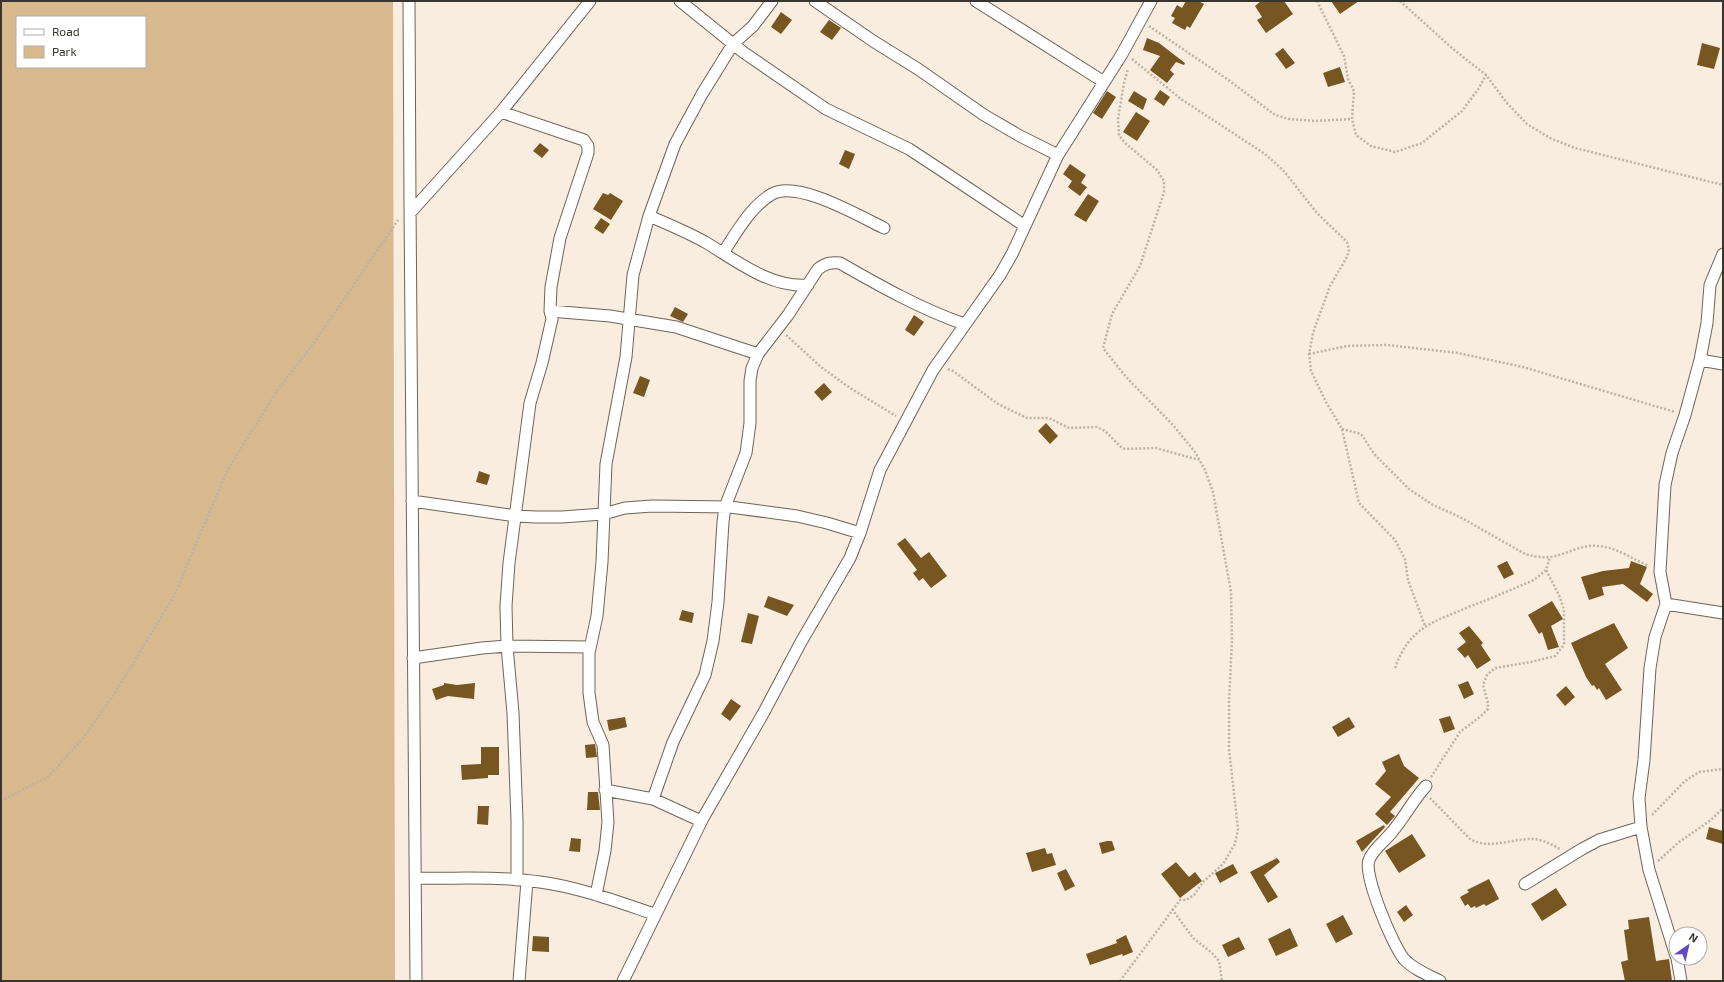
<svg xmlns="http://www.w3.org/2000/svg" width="1724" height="982" font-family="'Exo 2',sans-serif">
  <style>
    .green { fill: #d8b98e; fill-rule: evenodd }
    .building { fill: #775621 }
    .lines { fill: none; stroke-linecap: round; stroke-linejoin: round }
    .minor-casing { stroke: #6d6458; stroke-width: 13 }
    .path { stroke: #bbb3a7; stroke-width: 2.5; stroke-dasharray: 2 2; stroke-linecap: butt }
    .minor { stroke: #fff; stroke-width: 11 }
  </style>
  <rect width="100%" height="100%" fill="#f8eddf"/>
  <path class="green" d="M1,1H393L395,981H1ZM17,17H145V67H17Z"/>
  <path class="building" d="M1186,1H1198L1204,4L1190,28L1187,26L1185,30L1172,23L1175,18L1171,16L1177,5L1182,8Z
    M1261,1H1284L1293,14L1266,33L1257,20L1262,17L1255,6Z
    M1331,1H1359L1340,14Z
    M781,12L792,20L781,34L771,27Z
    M829,20L841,28L832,40L820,32Z
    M1147,38L1159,43L1185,63L1184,65L1176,62L1170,70L1174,74L1167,83L1150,70L1160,56L1143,50Z
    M1702,43L1720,48L1714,69L1697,65Z
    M1283,48L1295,63L1286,69L1275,54Z
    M1340,67L1345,82L1328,87L1323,73Z
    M1160,90L1170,97L1164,106L1154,99Z
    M1107,91L1116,97L1102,119L1093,113Z
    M1134,91L1147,99L1143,110L1128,101Z
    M1136,112L1150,121L1137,141L1123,132Z
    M540,143L549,150L542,158L533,151Z
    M845,150L855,154L849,169L839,164Z
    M1070,164L1086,175L1081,183L1087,187L1080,196L1068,187L1072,181L1063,174Z
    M603,193L608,195L610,193L623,201L611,220L593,209Z
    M1088,194L1099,201L1086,222L1074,215Z
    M601,218L610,224L603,234L594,228Z
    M675,307L688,314L683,322L670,316Z
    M914,315L924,322L914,336L905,330Z
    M640,376L650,380L644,397L633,393Z
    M824,383L832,392L822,401L814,392Z
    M1046,423L1058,436L1050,444L1038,431Z
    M479,471L490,475L487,485L476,482Z
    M905,538L921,558L929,552L947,576L931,588L923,578L919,581L913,573L917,570L897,544Z
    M1507,561L1514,574L1504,579L1497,566Z
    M1631,561L1647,567L1640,584L1653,594L1647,602L1623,584L1602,587L1604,595L1589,600L1581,577L1603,571L1629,568Z
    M768,596L794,605L787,616L764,607Z
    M1552,601L1563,619L1551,626L1559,647L1548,650L1542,632L1539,634L1528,615Z
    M682,610L694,613L692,623L679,620Z
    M748,613L759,616L752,644L741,642Z
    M1614,623L1628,648L1605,664L1622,690L1606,700L1599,688L1597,690L1594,685L1592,686L1586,677L1571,643Z
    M1469,626L1483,643L1481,645L1491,660L1477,669L1468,655L1465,658L1457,649L1466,642L1459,633Z
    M1468,681L1474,694L1464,699L1458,685Z
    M444,683L457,685L475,683L474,699L448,696L436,700L432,689L444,685Z
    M1566,686L1575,697L1565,706L1556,695Z
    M731,699L741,706L730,721L721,714Z
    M1450,716L1455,729L1444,733L1439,719Z
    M625,717L627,727L609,731L607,720Z
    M1349,717L1355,727L1338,737L1332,727Z
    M595,744L597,757L586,758L585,745Z
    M481,747H499V775H488V778L462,780L461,765L481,764Z
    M1399,754L1404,766L1419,778L1390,812L1395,816L1387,825L1375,814L1391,797L1375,784L1386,771L1382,762Z
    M588,792H598L600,810H587Z
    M478,806H489L488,825L477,824Z
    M1384,825L1385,827L1362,852L1356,841Z
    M1709,827L1723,831V844L1706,839Z
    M1412,834L1426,856L1399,873L1385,851Z
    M571,838L581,839L580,852L569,851Z
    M1107,841H1112L1115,850L1102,854L1099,843Z
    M1045,848L1047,854L1052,853L1056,865L1032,872L1026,853Z
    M1277,858L1280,862L1264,875L1278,897L1268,903L1250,872Z
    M1176,862L1189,877L1195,872L1202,881L1180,898L1161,874Z
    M1233,864L1238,873L1220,883L1215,873Z
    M1066,869L1075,886L1065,891L1057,873Z
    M1489,879L1499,899L1486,906L1484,904L1476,908L1475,906L1471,908L1468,904L1465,906L1460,897L1469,892L1467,890Z
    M1556,888L1567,905L1542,921L1531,904Z
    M1406,905L1413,915L1404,922L1397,912Z
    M1343,915L1353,934L1336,943L1326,924Z
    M1649,917L1656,961L1669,959L1672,981H1625L1621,962L1628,960L1624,930L1629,929L1628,920Z
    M1290,928L1298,946L1276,956L1268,939Z
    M1126,935L1133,952L1123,956L1122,954L1090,965L1086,954L1117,943L1116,940Z
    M533,936L549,937V952L532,951Z
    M1239,937L1245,949L1228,957L1222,945Z"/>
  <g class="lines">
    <defs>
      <path id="minor" d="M409,1L410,203L416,981
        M680,1L743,52L826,109L909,149L944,172L1025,226
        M815,1L873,41L918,69L984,115L1020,136L1058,155
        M976,1L1104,82
        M501,112L584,140L588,146V153L560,238L551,287L550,311L552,319L542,363L530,403L509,563L506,606L507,646L513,713L517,820V880
        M410,213L501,112L590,1
        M649,216C668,224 687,232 705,242C737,261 770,288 808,285
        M723,253C736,233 751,206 772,194C798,180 859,216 884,228
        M550,311L610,316L676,327L758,354
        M1700,360L1723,364
        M412,501L516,516L536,517H562L603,514L625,508L652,506L730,507L797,516L827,523L860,533
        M1666,604L1723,613
        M413,658L482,648L507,646L590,647
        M1426,786C1413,800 1404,818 1392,832C1385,841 1373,849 1369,860C1363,875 1393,946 1404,959C1413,969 1428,975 1440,981
        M605,790L653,799L701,821
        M653,799L673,742L705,675L713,641L718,602L723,522L725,507L746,453L750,423V381L752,368L758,354L788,315L818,269C826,263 831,262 840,263C880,286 921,309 964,324
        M415,878C456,879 499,876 540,882C578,887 618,902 654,914
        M1525,884L1582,849L1599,840L1641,827
        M596,895L605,851L608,822L603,745L593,722L589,693V653L597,616L602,562L606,464L626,357L633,275L649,216L675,144L702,94L733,44L753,26L772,1
        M1676,956L1649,870L1641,827L1639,798L1644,760L1650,668L1655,637L1666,604L1660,572L1665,485L1672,453L1685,415L1700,360L1707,323L1710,285L1723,254
        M1677,958L1681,981
        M519,981L527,881
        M623,981L703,818L764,712L801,642L850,558L860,533L880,470L933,370L1000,275L1012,254L1058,155L1122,54L1151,1"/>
    </defs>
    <use href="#minor" class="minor-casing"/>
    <path class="path" d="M1317,1L1344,56L1348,79L1354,91L1352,119L1356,135L1371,146L1395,152L1422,143L1462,111L1479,88L1486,75
      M1400,1L1453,49L1486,75L1506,102L1527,124L1550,138L1575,148L1723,185
      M1149,26L1227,79L1275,115L1289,119L1315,121L1352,119
      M1132,59L1181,99L1265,154L1283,170L1317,213L1347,242L1349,250L1347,257L1330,286L1313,333L1309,354L1311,371L1326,402L1342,429L1359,503L1395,540L1405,559L1408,580L1425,626
      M786,335L821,367L850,388L896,416
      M1309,354L1347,346L1387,345L1458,353L1523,367L1675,412
      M948,369L953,371L998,404L1027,418H1049L1069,428L1097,427L1105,431L1121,447L1125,449L1156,448L1199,460
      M1342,429L1361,434L1375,455L1409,489L1433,505L1460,517L1525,554C1533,556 1541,558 1550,557C1566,555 1581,544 1598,546C1616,547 1632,559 1649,566
      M1395,668C1410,626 1434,622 1471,606C1492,598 1513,589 1534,580L1546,570L1550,557
      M1431,777L1460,732L1481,716L1488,709V703L1483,685L1487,675L1495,668L1531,662L1555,656L1564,645V610L1559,595L1546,570
      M1430,798L1470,839C1489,850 1510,839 1531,839C1542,839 1551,844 1560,849
      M1,801L49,776L84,737L117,690L174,596L228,469L279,388L314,343L398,220
      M1652,815L1685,781L1699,772L1723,769
      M1658,861L1679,842L1711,820L1723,808
      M1172,909L1193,938L1211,952L1219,961L1222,981
      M1120,981L1180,900H1186L1194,895L1203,882L1223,864L1235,844L1238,829L1229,749V701L1232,641L1231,592L1213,492L1205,470L1195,452L1173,425L1126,377L1103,348L1112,314L1140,266L1164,192V181L1157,170L1125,143L1119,135L1118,119L1124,83L1128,69"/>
    <use href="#minor" class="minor"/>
  </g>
  <rect width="1724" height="982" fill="none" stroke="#38342e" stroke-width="4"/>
  <rect x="16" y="16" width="130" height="52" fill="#ffffff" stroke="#afaeab"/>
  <rect x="24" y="29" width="20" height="6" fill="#ffffff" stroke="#afaeab"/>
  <text x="52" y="36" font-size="12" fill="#38342e">Road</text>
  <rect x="24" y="46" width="20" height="12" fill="#d8b98e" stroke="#afaeab"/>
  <text x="52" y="56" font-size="12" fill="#38342e">Park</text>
  <g transform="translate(1688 946) rotate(34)"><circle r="19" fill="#ffffff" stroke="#afaeab"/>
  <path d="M0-3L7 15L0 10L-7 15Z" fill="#6448c0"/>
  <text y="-6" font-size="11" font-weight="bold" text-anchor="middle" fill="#38342e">N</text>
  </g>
</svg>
